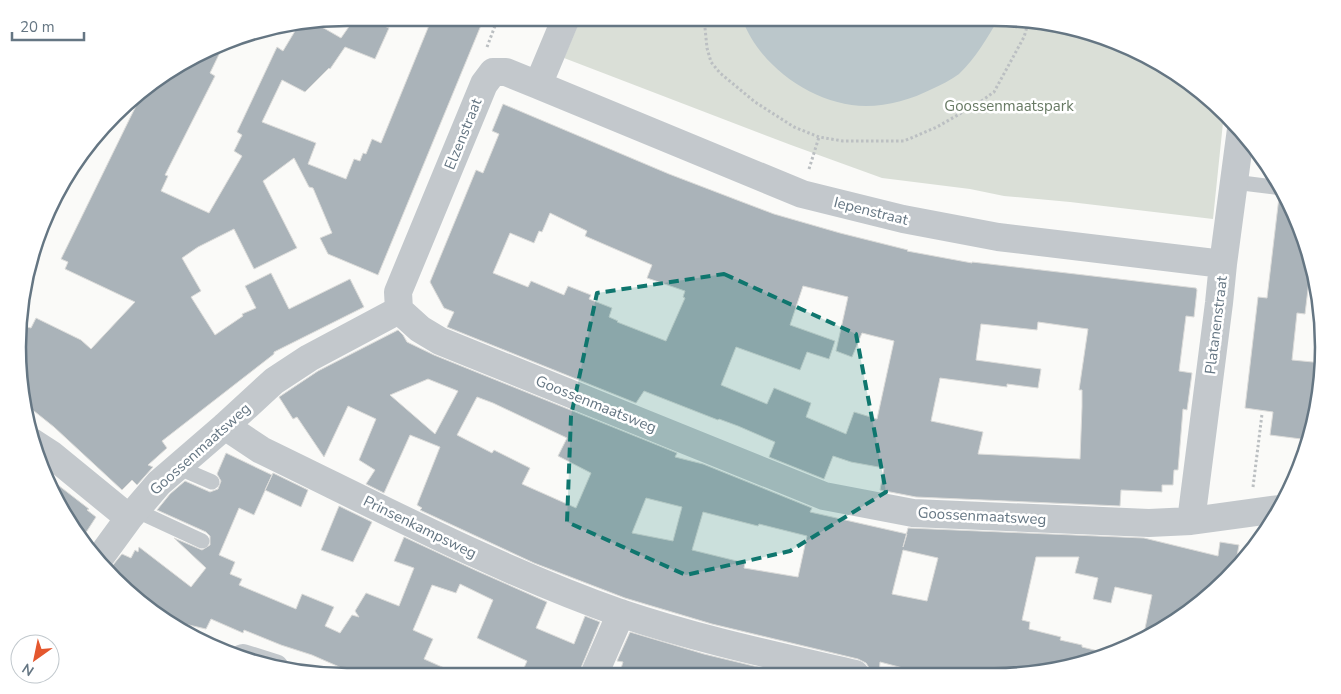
<svg xmlns="http://www.w3.org/2000/svg" width="1341" height="694" font-family="'Nunito Sans',sans-serif">
  <style>
    .green { fill: #dadfd7 }
    .water { fill: #bbc7cb }
    .building { fill: #aab3b9; stroke: #dcdcda; fill-rule: evenodd }
    .lines { fill: none; stroke-linecap: round; stroke-linejoin: round }
    .path { stroke: #bbbfc2; stroke-width: 3; stroke-dasharray: 2.5 2.5; stroke-linecap: butt }
    .service { stroke: #c3c8cc; stroke-width: 15 }
    .minor { stroke: #c3c8cc; stroke-width: 28 }
    .marked { fill: #0f766e; fill-opacity: 0.2; stroke: #0f766e; stroke-width: 4; stroke-dasharray: 10 6; stroke-linejoin: round }
    .labels { text-anchor: middle; dominant-baseline: central; stroke-width: 5; stroke-linejoin: round; paint-order: stroke }
    .park-label { font-size: 15px; fill: #687a64; stroke: #fff }
    .street-label { font-size: 15px; fill: #657683; stroke: #fff }
    .rim { fill: none; stroke: #657683; stroke-width: 2.5 }
  </style>
  <rect width="100%" height="100%" fill="#fafaf8"/>
  <path class="green" d="M581,18H1015L1079,29L1140,52L1195,86L1224,113L1213,219L1070,202L1004,196L970,189L882,178L791,145L564,58Z"/>
  <path class="water" d="M742,18H999C987,38 976,58 959,74C951,80 941,85 932,89C912,99 889,106 866,106C815,106 758,66 742,18Z"/>
  <path class="building" d="M355,18H365L389,28L375,59L345,47L330,69L329,68L305,92L282,80L262,122L316,143L308,164L346,179L354,159L360,161L363,153L366,154L372,139L381,143L432,18H484L378,275L328,254L320,238L332,233L313,188L309,187L294,158L263,181L297,248L254,269L234,229L198,247L182,258L201,291L191,297L215,335L243,316L242,314L256,308L245,286L271,273L289,309L350,279L364,307L274,352V354L162,441L167,448L148,465L153,467L137,485L132,480L122,490L54,427L24,403L18,369L21,339L27,327L31,328L36,318L81,340L91,349L135,302L65,269L68,262L61,259L130,118L146,86L224,44L210,73L215,76L165,175L168,176L161,191L209,213L242,156L234,151L242,135L237,132L277,47L283,51L298,26L315,23L341,38Z
    M503,104L669,174L737,200L774,214L840,233L908,250L907,251L972,263V262L1196,288L1197,290L1194,317L1186,316L1179,371L1192,373L1187,410L1183,409L1178,470H1174L1173,485H1162V492L1121,490L1120,506L916,497L880,490L884,468L851,462L833,456L824,479L769,457L775,442L738,426L719,419L718,420L644,391L636,403L447,327L454,312L444,308L430,282L476,170L483,173L499,134L492,131ZM550,213L587,231L585,236L652,265L647,278L685,291L683,297L685,298L666,341L617,322L618,321L609,317L612,308L589,299L591,295L568,286L564,295L531,281L528,287L493,273L510,233L534,243L539,231L542,232ZM803,286L848,297L836,351L852,357L862,333L894,341L877,419L854,412L846,434L806,417L811,403L774,388L767,404L721,385L736,347L800,370L807,352L829,359L835,341L790,325ZM1038,322L1088,329L1079,390H1082V407L1080,459L978,454L983,432L931,421L940,378L1007,387V384L1038,388L1041,369L976,360L981,324L1037,330Z
    M1286,196L1306,241L1311,264L1305,314L1297,313L1292,360L1323,363L1312,433L1309,440L1270,435L1273,412L1245,408L1258,297L1267,298L1279,197Z
    M398,330L403,335L407,342L434,355L677,453L675,457L703,464L812,508L810,512L907,534L903,547L908,528L1144,538L1218,556L1220,542L1239,545L1236,561L1243,562L1194,609L1143,638L1152,595L1115,587L1111,603L1093,599L1098,578L1075,573L1079,557H1036L1022,620L1030,622L1029,629L1061,637L1060,640L1082,645V647L1110,654L1037,674H926L880,662L879,674H870V669L866,663L858,659L712,624L625,598L534,563L420,510L422,508L417,505L440,447L410,435L384,493L366,484L375,470L359,460L376,419L348,406L324,457L297,417L293,419L279,397L318,371ZM428,379L458,391L435,434L390,395ZM477,397L493,403L567,438L558,456L591,473L576,508L522,484L530,468L494,450L492,453L457,435ZM646,498L682,507L673,541L632,533ZM703,512L758,526L759,524L807,536L798,577L744,568L745,563L692,550ZM903,550L938,558L927,601L892,594Z
    M226,453L272,475L254,515L239,508L219,555L235,562L230,574L242,579L239,585L296,609L302,594L334,607L325,626L340,633L352,615L359,617L355,611L366,593L399,606L414,568L394,561L404,537L477,571L547,602L536,628L574,644L585,616L600,622L578,675H521L527,661L477,638L493,600L460,584L456,593L432,585L413,630L433,639L424,659L460,675L360,676L312,655L281,645L244,630L243,633L211,619L206,629L172,621L114,580L108,571L122,554L131,558L135,550L138,552L139,547L191,587L206,568L174,538L202,550L210,545V536L206,532L157,510L170,494L185,481L210,492L218,489L221,481L217,474Z
    M273,473L308,490L301,507L265,490Z
    M45,475L89,509L87,510L96,517L83,537L51,492Z
    M339,506L372,522L353,562L321,550Z
    M630,632L704,654L787,674L681,675L657,671L656,675H619L623,662L617,661Z"/>
  <g class="lines">
    <path class="path" d="M704,18L707,48L711,62L720,73L755,102L794,127L819,137L843,141H904L937,127L980,102L994,92L1024,37L1029,20
      M487,47L498,18
      M809,169L819,137
      M1253,487L1262,414"/>
    <path class="service" d="M1234,182L1282,188
      M177,467L212,482
      M135,510L202,541"/>
    <path class="minor" d="M538,85L802,194L903,219L998,237L1223,264
      M399,310L398,292L484,84L493,72H506L538,85L566,18
      M225,426L261,450C379,507 496,569 620,613C697,639 777,656 855,674
      M32,442L52,455L129,518
      M1191,521L1219,303L1223,264L1241,129
      M99,559L129,518L159,483L225,426L274,381L309,358L399,310L420,329L440,341L824,496L913,513L1149,523L1191,521L1279,509
      M243,658L275,668
      M594,675L621,613"/>
  </g>
  <path class="marked" d="M724,274L856,334L886,492L790,551L686,575L567,522L571,416L597,293Z"/>
  <g class="labels">
    <g class="park-label">
      <text x="1009" y="106">Goossenmaatspark</text>
    </g>
    <g class="street-label">
      <text transform="translate(463 134) rotate(-68)">Elzenstraat</text>
      <text transform="translate(871 211) rotate(14)">Iepenstraat</text>
      <text transform="translate(1216 325) rotate(-83)">Platanenstraat</text>
      <text transform="translate(596 404) rotate(22)">Goossenmaatsweg</text>
      <text transform="translate(200 449) rotate(-42)">Goossenmaatsweg</text>
      <text transform="translate(982 516) rotate(3)">Goossenmaatsweg</text>
      <text transform="translate(420 527) rotate(26)">Prinsenkampsweg</text>
    </g>
  </g>
  <path d="M0 0H1341V694H0ZM347 26H994A321 321 0 0 1 1315 347V347A321 321 0 0 1 994 668H347A321 321 0 0 1 26 347V347A321 321 0 0 1 347 26Z" fill="#fff" fill-rule="evenodd"/>
  <path class="rim" d="M347 26H994A321 321 0 0 1 1315 347V347A321 321 0 0 1 994 668H347A321 321 0 0 1 26 347V347A321 321 0 0 1 347 26Z"/>
  <g transform="translate(35 659) rotate(213)"><circle r="24" fill="#ffffff" stroke="#c1c8cd"/>
  <path d="M0-4L9 19L0 12L-9 19Z" fill="#e4572e"/>
  <text y="-8" font-size="14" font-weight="bold" text-anchor="middle" fill="#657683">N</text>
  </g>
  <path d="M12 32v8h72v-8" fill="none" stroke="#657683" stroke-width="2.5"/>
  <text x="20" y="32" font-size="15" fill="#657683" stroke="#ffffff" stroke-width="4" paint-order="stroke">20 m</text>
</svg>
